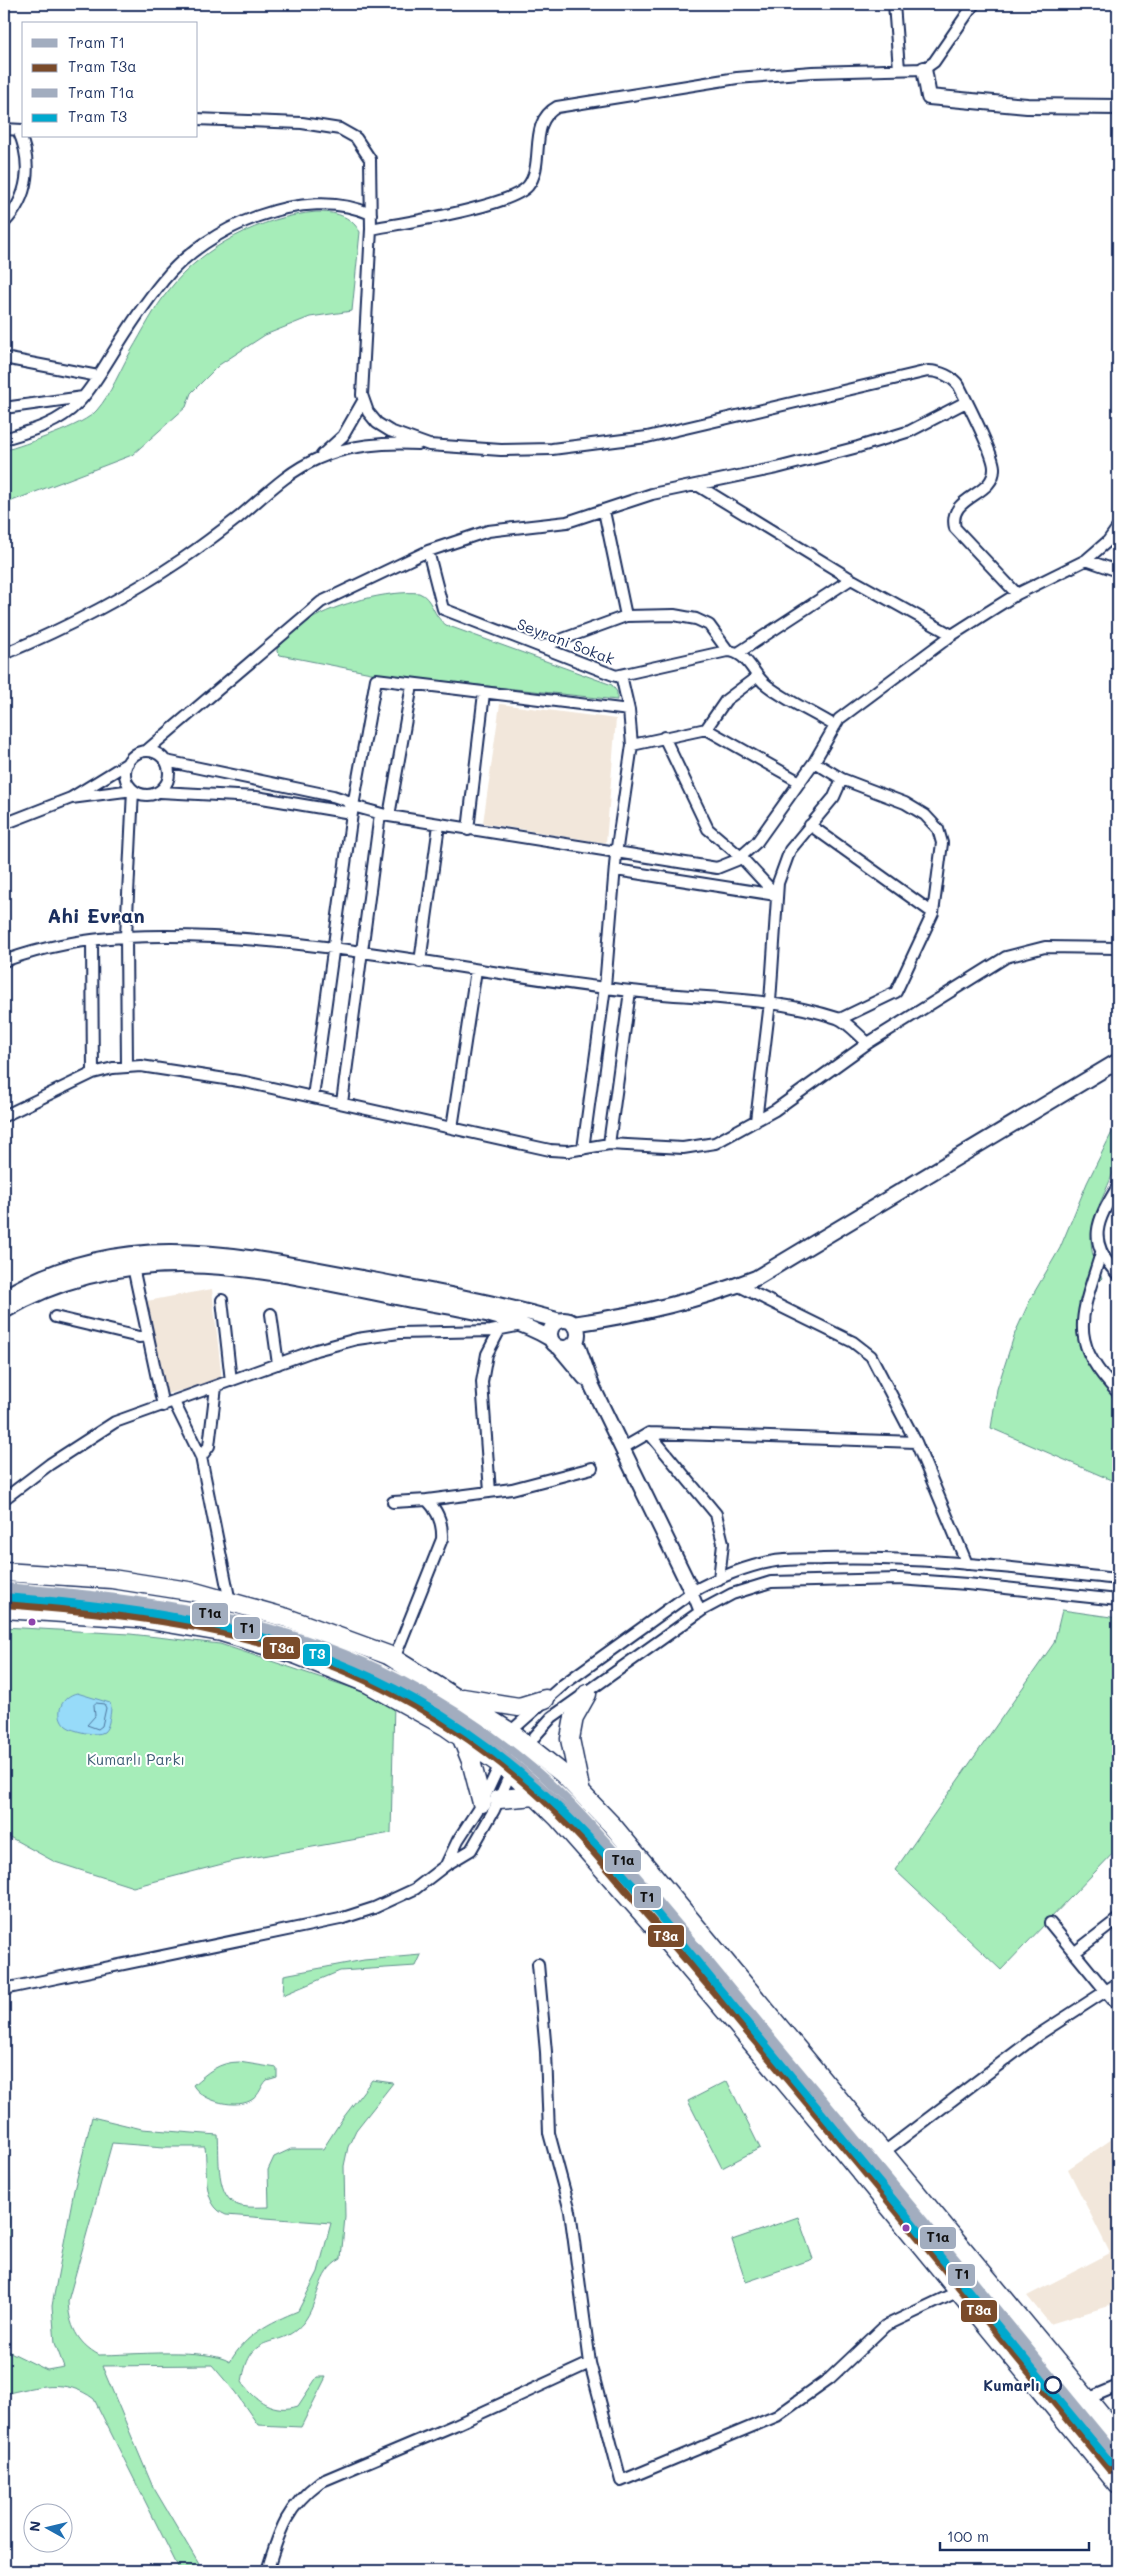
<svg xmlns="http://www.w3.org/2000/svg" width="1122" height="2575" font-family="Mali,sans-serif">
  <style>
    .built { fill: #f2e7db }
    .green { fill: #a6edb9; stroke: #608e8c; fill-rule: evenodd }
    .water { fill: #97dbf9; stroke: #6596bb }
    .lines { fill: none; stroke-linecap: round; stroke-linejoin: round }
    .shore { stroke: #4d749c; stroke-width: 1 }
    .street-casing { stroke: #1b2f5e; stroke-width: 14 }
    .secondary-casing { stroke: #1b2f5e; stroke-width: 18 }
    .highway-casing { stroke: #1b2f5e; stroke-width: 21 }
    .street { stroke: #fff; stroke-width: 10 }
    .secondary { stroke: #fff; stroke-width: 14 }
    .highway { stroke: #fff; stroke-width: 18 }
    .tram-1-casing { stroke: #fff; stroke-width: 11 }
    .tram-2-casing { stroke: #fff; stroke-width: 11 }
    .tram-3-casing { stroke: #fff; stroke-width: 11 }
    .tram-4-casing { stroke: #fff; stroke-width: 11 }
    .tram-1 { stroke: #a2adbf; stroke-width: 8 }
    .tram-2 { stroke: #7a4b2a; stroke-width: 8 }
    .tram-3 { stroke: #a2adbf; stroke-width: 8 }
    .tram-4 { stroke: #00a9ce; stroke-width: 8 }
    .bus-dot { fill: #8e44ad; stroke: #fff; stroke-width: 2 }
    .stop-dot { fill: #fff; stroke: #1b2f5e; stroke-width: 2.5 }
    .labels { text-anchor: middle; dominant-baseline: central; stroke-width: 4; stroke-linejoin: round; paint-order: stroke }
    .street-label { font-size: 15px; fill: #1b2f5e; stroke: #fff }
    .park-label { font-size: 15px; fill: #3e5e75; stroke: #fff }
    .stop-label { font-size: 15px; font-weight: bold; fill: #1b2f5e; stroke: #fff; text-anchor: end }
    .district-label { font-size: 20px; font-weight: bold; fill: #1b2f5e; stroke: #fff }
    .line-badge { stroke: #fff; stroke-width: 2 }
    .badge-label { font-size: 14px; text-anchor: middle; font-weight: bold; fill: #fff }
    .pale-badge-label { font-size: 14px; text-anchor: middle; font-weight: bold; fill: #111 }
  </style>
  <rect width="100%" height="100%" fill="#fff"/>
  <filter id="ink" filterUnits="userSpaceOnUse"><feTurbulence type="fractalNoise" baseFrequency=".02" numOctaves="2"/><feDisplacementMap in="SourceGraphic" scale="10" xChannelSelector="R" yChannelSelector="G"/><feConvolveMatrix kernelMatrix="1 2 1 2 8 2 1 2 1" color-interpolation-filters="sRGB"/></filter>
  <g filter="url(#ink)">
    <path class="built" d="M500,704L616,719L606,843L483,823Z
      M212,1289L222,1381L166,1394L147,1301Z
      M1118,2135V2303L1050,2324L1027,2296L1110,2253L1068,2169Z"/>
    <path class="green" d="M316,212C335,212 350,215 360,232L352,311L310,317L265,335L219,365L191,393L186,407L132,455L4,504V451C25,444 84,426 97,410C111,394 120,370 131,351C143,331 154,308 169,290C203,246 261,217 316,212Z
      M419,593C433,598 432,616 446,625L612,685L617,692V700L376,674L280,655L277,652V649C287,639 297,628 310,620C335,604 389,590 419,593Z
      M1118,1120C1118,1132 1121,1147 1118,1158C1105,1204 1075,1228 1102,1278L1085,1295L1083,1322L1104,1384L1118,1401V1483L991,1428L997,1389L1015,1333L1031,1298L1060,1248L1087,1183Z
      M1062,1610L1118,1618V1848L1001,1970L895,1870L1054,1643Z
      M4,1627L130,1634L220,1644L394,1702L391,1833L234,1861L133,1887L55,1862L4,1834Z
      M421,1955L416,1966L340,1971L283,1995L284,1975L364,1960Z
      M239,2062L277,2068V2077L267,2080C261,2086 260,2094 253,2099C238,2110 202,2102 193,2085C208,2072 219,2062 239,2062Z
      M372,2080L393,2083L356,2130L348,2147L344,2166L345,2217L341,2259C316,2272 320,2302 303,2323C278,2353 251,2326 242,2382C255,2401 274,2414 298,2406L317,2377H326L301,2427L258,2425L235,2392L212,2365L102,2366L152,2485L203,2571H180L94,2399C65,2377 36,2387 4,2394V2349L47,2370L64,2367L55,2343L52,2306L74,2190L92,2117L142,2129L218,2135C220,2155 214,2200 241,2206C250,2208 260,2207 269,2207L268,2170L274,2157L291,2149H323L343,2118ZM112,2143L164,2147H205C208,2169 201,2205 226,2215L331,2223L318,2272L298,2311C269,2323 246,2334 230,2362C207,2347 129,2355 99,2355C77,2343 69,2325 68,2301Z
      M727,2081L760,2148L722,2168L688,2101Z
      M4,2120C14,2178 10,2232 4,2290Z
      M798,2217L813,2259L746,2282L732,2240Z"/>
    <path class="water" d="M77,1693L110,1703C112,1709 110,1715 109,1722C108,1726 107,1729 104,1732C97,1737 72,1731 66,1726C53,1714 62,1696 77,1693Z"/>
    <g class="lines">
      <path class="shore" d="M96,1703L104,1704L106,1708L102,1726L98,1729L87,1725L95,1716L94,1705Z"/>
      <defs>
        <path id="street" d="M894,4L899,69
          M196,119L302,123L340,129L356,138L370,159L371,229L362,395L368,412L377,423L390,431L429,445L501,450L552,449L647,437L928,371C940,371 953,377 959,386C967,402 994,454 994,468C995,497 947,495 955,528L1017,594
          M4,129L23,130
          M4,223C29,197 33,163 18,130
          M371,229C402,223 510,207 528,186C546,163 527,123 557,107L737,78L812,72L924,69L934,62L974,4
          M4,358L98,376
          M4,408L83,397
          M4,439C31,431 58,424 78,403C91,390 101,372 111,356C127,330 143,305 163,281C206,227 305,184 371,214
          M322,455L343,436L363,401
          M697,485L851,579L952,635
          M604,511L626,616
          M428,551L443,609L616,676L727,651C746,651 752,672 764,683C784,700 813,712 835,726
          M1086,560L1108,541L1118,527
          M541,647L626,616L674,615L696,619L709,625L728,651
          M738,653L851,579
          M4,654C66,628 125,598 181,560C200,547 220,532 239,517C264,496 287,472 317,459C347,445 386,442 418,444
          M706,729L726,700L758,676
          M664,737L708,829L741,857L776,895
          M632,745L706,729L800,782
          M146,751L321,602L428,551L488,531L567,522L652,494L777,468L858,447L910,431L966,402
          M125 773a22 22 0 1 1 44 0a22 22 0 1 1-44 0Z
          M166,761L333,796L345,800L353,806L389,816L717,868L737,860L757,842L814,762L839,719L952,635L985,614L1017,594L1086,560L1118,571
          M160,792L256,797L345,812L353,806
          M71,798L133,790L126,936L127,1066
          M389,816L412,685
          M4,824L71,798L128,763
          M810,825L933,913
          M468,830L484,693
          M616,870L776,895
          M92,940L93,1073
          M4,961C43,947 84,939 125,937C296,929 463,973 631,991C700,999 771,996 837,1018C848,1022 859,1036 868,1043
          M420,962L439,825
          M840,1019L896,992L933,913L942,843L938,829L925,815L905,803L842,779
          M313,1097L353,806L376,679L629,710
          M342,1103L380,814
          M4,1116L93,1073L113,1068L141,1066L245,1082L550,1150L568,1151L609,1144L683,1148L715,1143L775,1110L868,1043L1006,957L1045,947L1118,948
          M756,1121L770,1002L778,883L790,850L834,797L842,779L814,762
          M452,1128L476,970
          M609,1144L630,991
          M583,1149L605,987L616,854L632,745L629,710L621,675
          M1118,1186C1096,1223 1086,1240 1118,1275
          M1101,1253C1081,1318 1067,1339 1118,1393
          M133,1267L163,1406
          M737,1285L853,1342L871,1356L916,1442L967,1564
          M222,1300L231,1381
          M271,1314L278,1364
          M55,1317L139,1337L148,1336
          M216,1387L209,1446L201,1457L230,1602
          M174,1402L201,1457
          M649,1433L716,1514L723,1543L719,1579
          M623,1448L649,1433L916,1442
          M490,1492L482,1382L487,1354L500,1329
          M4,1499L50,1464L115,1422L316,1350L357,1339L399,1333L491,1331L522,1325
          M427,1500L512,1489L592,1468
          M393,1502L427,1500C438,1511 443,1523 442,1539L394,1659
          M692,1592L700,1612
          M446,1865L458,1840L482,1803L500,1764L510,1732L564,1684L692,1592C716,1579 743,1567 770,1562C788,1558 805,1560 823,1559C922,1556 1020,1569 1118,1579
          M1050,1923L1118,2006
          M1074,1953L1118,1919
          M538,1964L546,2052L549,2133L570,2211L590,2363L621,2481L777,2416L830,2378L885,2326L957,2292
          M4,1989L340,1919L374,1908L415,1889L446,1865L471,1850L494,1810L511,1772L535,1736L552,1717L704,1609L732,1594L771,1582L899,1579L967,1584L1118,1600
          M884,2152L1038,2035L1118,1983
          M1087,2399L1118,2386
          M267,2571C279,2533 285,2508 320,2482L455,2425L590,2363"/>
        <path id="secondary" d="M924,69L929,97L1027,106L1118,107
          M4,1297C124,1224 244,1256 372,1280C435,1292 498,1303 560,1321
          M4,1311C134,1234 268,1271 406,1299C454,1308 508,1313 551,1339
          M550 1334a14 14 0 1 1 28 0a14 14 0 1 1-28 0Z
          M573,1324C636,1315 697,1301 756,1278L1118,1061
          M576,1341L592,1386L692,1592
          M560,1348L585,1378"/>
        <path id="highway" d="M4,1572L112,1579L195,1592L287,1618L388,1655L510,1732L563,1774L612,1825L1118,2436
          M4,1609L138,1618L221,1632L297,1655L369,1684L445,1726L511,1772L558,1818L650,1922L840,2147L1118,2485
          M463,1698L519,1707L545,1699
          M461,1736L471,1761L482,1803
          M581,1793L570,1739L574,1717L587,1694
          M499,1799L536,1796"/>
      </defs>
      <use href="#street" class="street-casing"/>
      <use href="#secondary" class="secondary-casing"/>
      <use href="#highway" class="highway-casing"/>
      <use href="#street" class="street"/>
      <use href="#secondary" class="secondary"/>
      <use href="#highway" class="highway"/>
      <defs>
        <path id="tram-1" d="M4,1594C136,1604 265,1618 385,1678C545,1757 642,1891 754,2024C877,2169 996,2318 1118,2464"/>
        <path id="tram-2" d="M4,1604C135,1614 263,1628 382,1688C437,1715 488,1750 534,1791C575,1827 608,1869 643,1910C677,1949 711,1988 744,2028C868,2174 988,2323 1110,2470"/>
        <path id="tram-3" d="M4,1587C141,1597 274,1615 398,1678C446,1703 492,1733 533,1768C571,1800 603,1838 636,1875C686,1932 734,1992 783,2051C895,2185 1007,2321 1118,2456"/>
        <path id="tram-4" d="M4,1597C150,1608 284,1627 414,1699C562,1780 662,1921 768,2048C883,2186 997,2324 1110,2462"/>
      </defs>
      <use href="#tram-1" class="tram-1-casing"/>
      <use href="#tram-2" class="tram-2-casing"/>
      <use href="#tram-3" class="tram-3-casing"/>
      <use href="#tram-4" class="tram-4-casing"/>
      <use href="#tram-1" class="tram-1"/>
      <use href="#tram-2" class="tram-2"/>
      <use href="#tram-3" class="tram-3"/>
      <use href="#tram-4" class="tram-4"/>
    </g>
  </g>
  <g class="bus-dot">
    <circle cx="32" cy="1622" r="4.5"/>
    <circle cx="906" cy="2228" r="4.5"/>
  </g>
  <circle class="stop-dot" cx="1053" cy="2385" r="8"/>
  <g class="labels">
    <g class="street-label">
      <text transform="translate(566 641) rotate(21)">Seyrani Sokak</text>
    </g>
    <g class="park-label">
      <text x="136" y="1759">Kumarlı Parkı</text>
    </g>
    <g class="stop-label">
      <text x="1040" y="2385">Kumarlı</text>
    </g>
    <g class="district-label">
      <text x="96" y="915">Ahi Evran</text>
    </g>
  </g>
  <g class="line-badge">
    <rect x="191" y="1602" width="38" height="24" rx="5" fill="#a2adbf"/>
    <rect x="233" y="1616" width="28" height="24" rx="5" fill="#a2adbf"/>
    <rect x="262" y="1636" width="39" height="24" rx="5" fill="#7a4b2a"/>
    <rect x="302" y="1643" width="29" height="24" rx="5" fill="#00a9ce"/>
    <rect x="604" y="1849" width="38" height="24" rx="5" fill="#a2adbf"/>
    <rect x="633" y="1885" width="29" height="24" rx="5" fill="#a2adbf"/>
    <rect x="647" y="1924" width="38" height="24" rx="5" fill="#7a4b2a"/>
    <rect x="919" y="2226" width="38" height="24" rx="5" fill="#a2adbf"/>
    <rect x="947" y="2263" width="29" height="24" rx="5" fill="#a2adbf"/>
    <rect x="960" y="2299" width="38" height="24" rx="5" fill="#7a4b2a"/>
  </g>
  <g class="badge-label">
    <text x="282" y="1653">T3a</text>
    <text x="317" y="1659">T3</text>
    <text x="666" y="1941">T3a</text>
    <text x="979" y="2315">T3a</text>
  </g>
  <g class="pale-badge-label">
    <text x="210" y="1618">T1a</text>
    <text x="247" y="1633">T1</text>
    <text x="623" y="1865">T1a</text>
    <text x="647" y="1902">T1</text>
    <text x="938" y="2242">T1a</text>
    <text x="962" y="2279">T1</text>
  </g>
  <rect width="1122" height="2575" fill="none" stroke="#fff" stroke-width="20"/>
  <rect x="10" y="10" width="1102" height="2555" fill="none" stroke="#1b2f5e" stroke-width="2" filter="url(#ink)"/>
  <rect x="22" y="22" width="175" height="115" fill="#ffffff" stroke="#a4acbf"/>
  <rect x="32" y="39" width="25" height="8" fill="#a2adbf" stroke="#a4acbf"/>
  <text x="68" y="48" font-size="15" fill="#1b2f5e">Tram T1</text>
  <rect x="32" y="64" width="25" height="8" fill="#7a4b2a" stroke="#a4acbf"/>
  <text x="68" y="72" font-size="15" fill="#1b2f5e">Tram T3a</text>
  <rect x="32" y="89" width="25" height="8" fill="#a2adbf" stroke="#a4acbf"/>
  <text x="68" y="98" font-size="15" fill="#1b2f5e">Tram T1a</text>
  <rect x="32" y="114" width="25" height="8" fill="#00a9ce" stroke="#a4acbf"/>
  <text x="68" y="122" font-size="15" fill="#1b2f5e">Tram T3</text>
  <g transform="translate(48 2528) rotate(278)"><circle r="24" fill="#ffffff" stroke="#a4acbf"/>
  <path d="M0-4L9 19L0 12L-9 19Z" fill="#1f6fb2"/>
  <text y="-8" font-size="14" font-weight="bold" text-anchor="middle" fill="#1b2f5e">N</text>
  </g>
  <path d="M940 2542v8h149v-8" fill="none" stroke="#1b2f5e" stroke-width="2.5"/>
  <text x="947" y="2542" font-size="15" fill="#1b2f5e" stroke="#ffffff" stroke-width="4" paint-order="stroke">100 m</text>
</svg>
